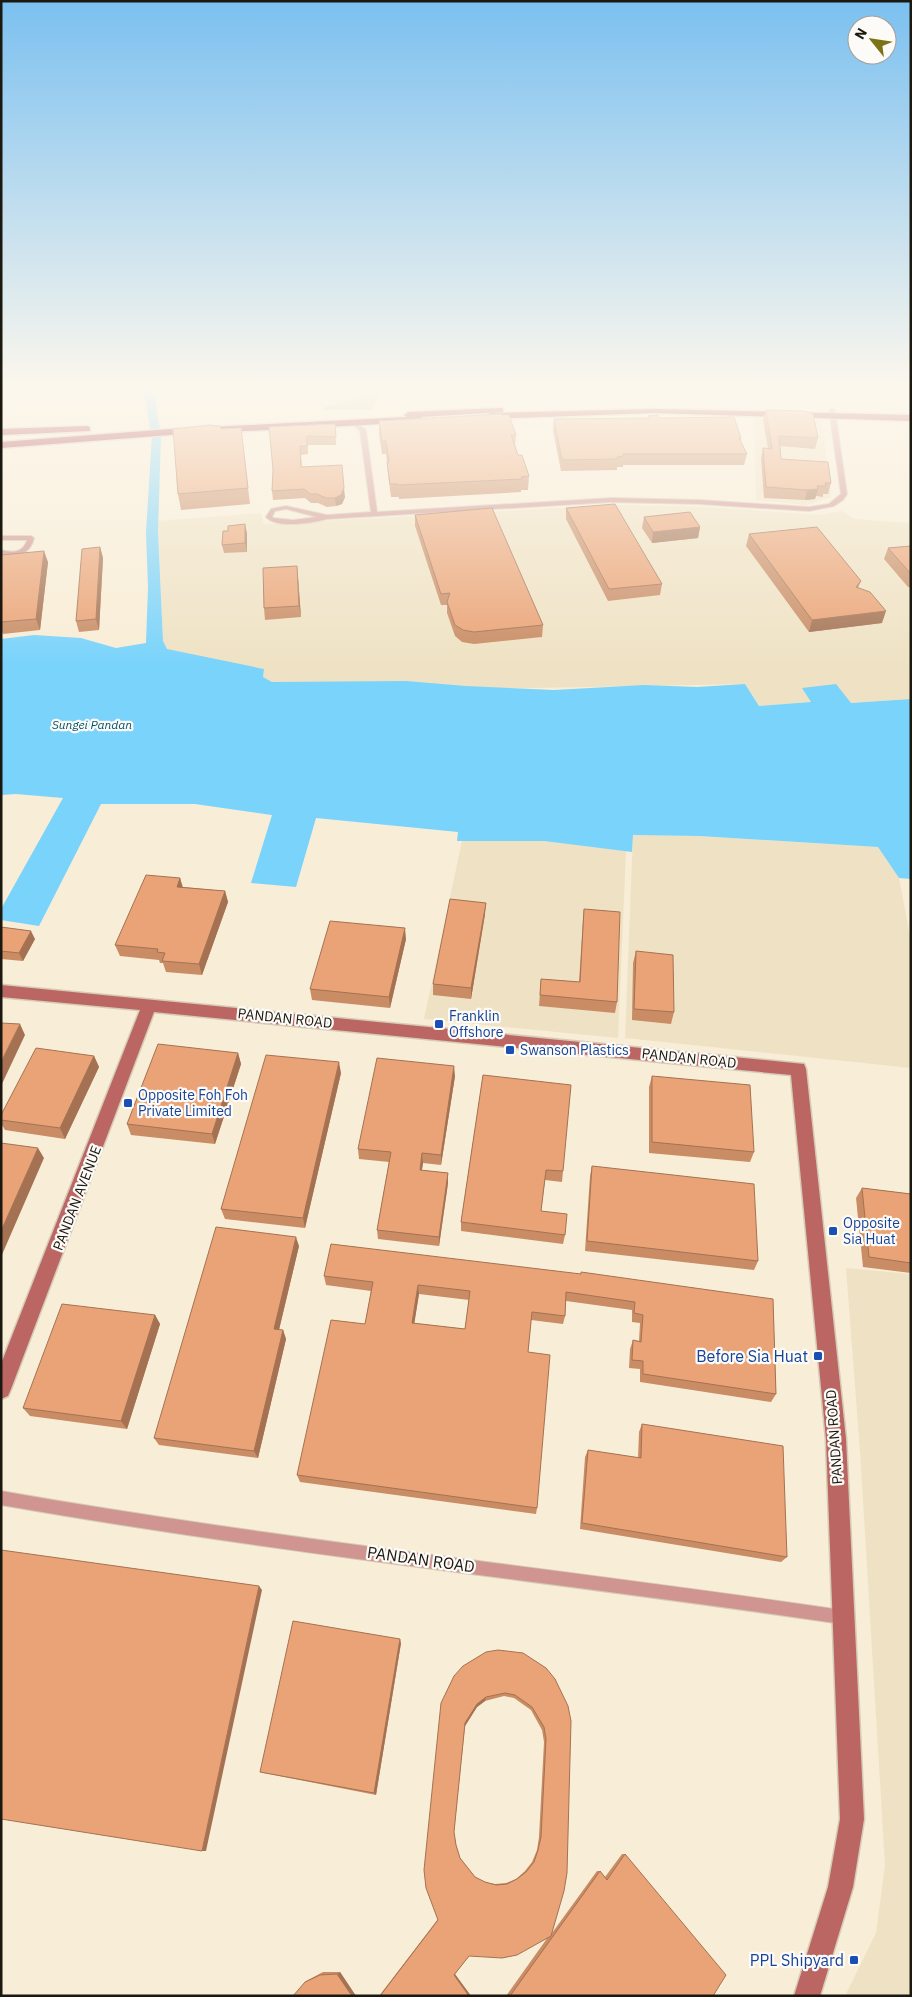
<svg xmlns="http://www.w3.org/2000/svg" width="912" height="1997" font-family="'IBM Plex Sans',sans-serif">
  <style>
    .built { fill: #efe2c4 }
    .green { fill: #c8d19b }
    .water { fill: #79d3fb }
    .lines { fill: none; stroke-linecap: round; stroke-linejoin: round }
    .river { fill: #79d3fb; fill-rule: evenodd }
    .street-casing { stroke: #d5cbb6; stroke-width: 2 }
    .secondary-casing { stroke: #d5cbb6; stroke-width: 3 }
    .highway-casing { stroke: #d5cbb6; stroke-width: 3 }
    .street { fill: #d09491; fill-rule: evenodd }
    .secondary { fill: #bc6664; fill-rule: evenodd }
    .highway { fill: #9b1a28; fill-rule: evenodd }
    .wall { fill: #c98c65; fill-rule: evenodd }
    .shaded-wall { fill: #a47253 }
    .building { fill: #eaa376; stroke: #a47253; fill-rule: evenodd }
    .transit-dot { fill: #1a4fb4; stroke: #fdfbf7; stroke-width: 2 }
    .labels { text-anchor: middle; dominant-baseline: central; stroke-width: 4.5; stroke-linejoin: round; paint-order: stroke }
    .far-water-label { font-size: 12px; font-style: italic; fill: #02526c; stroke: #fdfbf7 }
    .transit-label { font-size: 14px; fill: #164399; stroke: #fdfbf7; text-anchor: start }
    .street-label { font-size: 14px; fill: #1b1810; stroke: #fdfbf7 }
    .near-transit-label { font-size: 16px; fill: #164399; stroke: #fdfbf7; text-anchor: end }
    .near-street-label { font-size: 16px; fill: #1b1810; stroke: #fdfbf7 }
  </style>
  <rect width="100%" height="100%" fill="#f8edd6"/>
  <path class="built" d="M754,417L822,421L831,497L807,505L756,500Z
    M615,505L707,507L819,515L842,511L854,519L911,523V699L851,703L803,688L812,702L759,706L745,684L486,689L272,682L263,677L264,669L179,653L166,649L163,641L158,521L261,513L264,524Z
    M633,835L699,836L878,847L899,878L911,941V1068L625,1038Z
    M462,841H544L626,851L618,1038L424,1019Z
    M846,1268L911,1274V1996H845L876,1933L885,1865L860,1451Z"/>
  <path class="green" d="M380,392L373,410H322L325,407Z"/>
  <path class="water" d="M152,435H161L158,531L163,641L167,649L264,669L263,677L272,682L406,681L466,686L554,690L644,685L697,687L745,684L759,706L811,702L802,688L836,684L851,703L911,699V879L899,878L878,847L699,836L633,835L632,852L544,841H457L458,832L316,818L296,887L251,883L272,815L195,804H101L39,926L1,920V909L63,798L16,794L1,795V639L34,635L81,638L116,648L146,643L148,587L146,532Z"/>
  <g class="lines">
    <path class="river" d="M135,385H146L155,398L161,435L160,437L156,438L151,435L145,398Z"/>
    <defs>
      <path id="street" d="M832,408L835,410L847,494L843,500L834,506L809,511L699,504L612,502L327,519C313,523 276,529 266,517L271,509L286,506L327,515L371,512L360,431L351,422L354,420L366,430L377,512L612,498L699,500L809,507L829,504L841,494L829,410ZM286,509L317,517L293,520L274,518L272,517L275,511Z
        M1,536H31L34,538C30,555 17,557 1,554V550C13,553 23,553 27,540H1Z
        M1,1491C280,1540 562,1569 842,1610L847,1612L849,1617L847,1622L842,1624C562,1583 280,1554 1,1505Z"/>
      <path id="secondary" d="M1,985L804,1064L806,1069L846,1439L864,1819L853,1887L820,1996H794L828,1887L840,1819L826,1439L791,1075L154,1012L11,1389L8,1396L1,1399V1364L140,1010L1,997Z"/>
      <path id="highway" d="M500,408H503V412L421,417L424,419L420,422L170,435L1,448V442L170,429L407,417L404,415L408,412Z
        M654,409L911,415V421L654,413L490,419L486,416L490,413Z
        M87,426L90,427V431L1,435V429Z"/>
    </defs>
    <use href="#street" class="street-casing"/>
    <use href="#secondary" class="secondary-casing"/>
    <use href="#highway" class="highway-casing"/>
    <use href="#street" class="street"/>
    <use href="#secondary" class="secondary"/>
    <use href="#highway" class="highway"/>
  </g>
  <path class="wall" d="M766,410L818,438L815,449L780,446L781,459L831,483L828,494H823V497L816,496L815,499L805,500L764,498L761,459L763,448L768,449L763,420Z
    M501,415L516,435L515,447L518,455L529,476L528,490H521V492L399,499V497H391L388,475L387,462L386,454H382L379,434V421Z
    M648,416L741,438V441L747,454L744,465H623V467H617V470L561,471L553,430L554,419L648,418Z
    M335,424L336,445H308V454L301,455L302,467L345,497L342,504L336,506L327,507L318,503H311L305,498L273,500L272,491L273,469L269,427Z
    M241,428L250,504L181,510L178,494L221,429Z
    M566,508L662,584L660,595L608,601L566,519Z
    M415,515L543,625L542,637L474,644L462,642L455,636L447,613V605H441L415,526Z
    M644,517L700,527L698,538L652,543L642,528Z
    M247,533V552L224,553L222,545Z
    M749,534L861,581L858,588L882,623L809,632L746,546Z
    M911,546V587H908L884,559L888,548Z
    M100,547L103,558L99,630L79,632L76,621Z
    M1,555L48,562L40,630L3,634L1,629Z
    M297,566L301,617L265,620L264,608Z
    M180,878L183,887L225,891L228,902L202,975L166,972L163,963H160L159,960L120,956L115,945Z
    M584,909L617,1002L615,1013L539,1006L541,979L579,982L583,920Z
    M485,914L471,999L433,995V984Z
    M1,927L35,939L23,961L1,959Z
    M406,939L390,1008L312,1000L310,989Z
    M636,951L674,1012L671,1024L632,1020L633,963Z
    M238,1053L241,1064L215,1144L131,1135L127,1124Z
    M94,1056L99,1067L65,1139L5,1130L1,1123V1115Z
    M341,1073L305,1228L225,1219L221,1209Z
    M483,1075L563,1171L562,1182L545,1180L541,1211L565,1235L563,1244L461,1231V1222Z
    M455,1076L441,1165L423,1163L422,1170L448,1173V1183L439,1246L378,1239L377,1230L389,1162L359,1159L358,1149Z
    M652,1076L754,1152L750,1162L649,1153V1087Z
    M592,1166L758,1261L754,1270L585,1251L590,1176Z
    M862,1188L911,1194V1273L863,1267L856,1198Z
    M299,1246L279,1330H283L286,1339L258,1458L159,1445L154,1438Z
    M324,1276L773,1299L776,1394L771,1402L640,1382V1369L629,1368L630,1349L633,1340L639,1341L640,1323L632,1322V1310L566,1301L565,1316L563,1324L531,1320L528,1352L537,1508L536,1514L300,1482L297,1475L365,1324L371,1291L326,1285ZM419,1294L469,1300L465,1329L414,1323Z
    M155,1315L160,1324L127,1429L30,1416L23,1408Z
    M642,1424L787,1557L781,1562L580,1529L585,1457L588,1450L638,1458L639,1432Z
    M401,1643L376,1795L264,1773L260,1772Z
    M546,1668L552,1933L597,1871H600L605,1877L622,1854H625L713,1996H506L548,1937L469,1956L455,1974L471,1996H379L438,1919L441,1703ZM504,1696L514,1698L531,1710L542,1730L544,1742L539,1837L537,1850L532,1862L525,1871L516,1879L506,1883L495,1884L485,1882L475,1877L460,1858L456,1845L454,1832L465,1726L477,1707L485,1701Z
    M323,1972H340L356,1996L305,1982L308,1980Z"/>
  <path class="shaded-wall" d="M344,488L345,497L342,504L336,506L335,498Z
    M818,489L815,499L805,500L807,490Z
    M245,524L247,533V552L245,543Z
    M700,527L698,538L652,543L653,532Z
    M100,547L103,558L99,630L96,619Z
    M44,551L48,562L40,630L36,619Z
    M297,566L298,577L301,617L299,606Z
    M886,611L882,623L809,632L812,620Z
    M180,878L183,890L177,887Z
    M225,891L228,902L202,975L199,964Z
    M486,903L485,914L471,999V988Z
    M405,928L406,939L390,1008L389,997Z
    M31,931L35,939L23,961L19,953Z
    M20,1024L25,1035L1,1086V1062Z
    M238,1053L241,1064L215,1144L212,1134Z
    M94,1056L99,1067L65,1139L60,1128Z
    M339,1062L341,1073L305,1228L303,1218Z
    M454,1066L455,1076L441,1165V1155Z
    M38,1148L44,1158L1,1257V1231Z
    M422,1153L423,1163L420,1180V1170Z
    M448,1173V1183L439,1246V1237Z
    M296,1237L299,1246L277,1338L274,1329Z
    M418,1285L419,1294L413,1332L412,1323Z
    M155,1315L160,1324L127,1429L121,1421Z
    M283,1330L286,1339L258,1458L254,1451Z
    M259,1586L262,1590L206,1851H202Z
    M400,1639L401,1643L376,1795L374,1793Z
    M486,1697L485,1701L477,1707L465,1726V1723L477,1704Z
    M340,1972L356,1996H352L337,1974Z
    M454,1973L471,1996H469L454,1975Z"/>
  <path class="building" d="M766,410L804,411L813,414L818,438L779,436L781,459L828,462L831,483H825L826,486H817L818,489L807,490L766,487L763,448L772,449Z
    M501,414V415H509L516,435H511L518,455H522L529,476L521,477L522,479L399,485L398,484H390L387,462H389L386,441H382L379,421Z
    M658,415L659,418L734,417L741,438H739L747,454H623L624,456L617,457L618,459L562,460L554,419L649,418L648,416Z
    M335,424L336,437L307,436V446H300L301,467L342,465L344,488L341,495L335,498H326L317,494H310L304,489L272,491L273,469L269,427Z
    M210,425L220,426L221,429L241,428L248,488L178,494L173,429Z
    M615,504L662,584L609,589L566,508Z
    M492,508L543,625L474,632L463,630L455,625L447,602L450,593L441,594L415,515Z
    M690,512L700,527L653,532L644,517Z
    M245,524V543L222,545L223,531H228V526Z
    M817,527L861,581L856,587L870,592L886,611L812,620L749,534Z
    M911,546V574L888,548Z
    M100,547L96,619L76,621L82,549Z
    M44,551L36,619L1,622V555Z
    M297,566L299,606L264,608L263,568Z
    M146,875L180,878L177,887L225,891L199,964L162,961L165,953L157,952L158,949L115,945Z
    M450,899L486,903L471,988L433,984Z
    M584,909L620,912L617,1002L540,995L541,979L580,982Z
    M330,921L405,928L389,997L310,989Z
    M1,927L31,931L19,953L1,951Z
    M636,951L673,955L674,1012L634,1009Z
    M1,1023L20,1024L1,1062Z
    M158,1044L238,1053L212,1134L127,1124Z
    M36,1048L94,1056L60,1128L1,1120V1115Z
    M266,1055L339,1062L303,1218L221,1209Z
    M377,1058L454,1066L441,1155L422,1153L420,1170L448,1173L439,1237L377,1230L391,1152L358,1149Z
    M483,1075L571,1085L563,1171L546,1170L541,1211L567,1214L565,1235L461,1222Z
    M652,1076L750,1085L754,1152L652,1142Z
    M1,1143L38,1148L1,1231Z
    M592,1166L754,1184L758,1261L587,1241Z
    M862,1188L911,1194V1263L869,1257Z
    M216,1227L296,1237L274,1329L283,1330L254,1451L154,1438Z
    M331,1244L581,1274V1272L773,1299L776,1394L643,1374V1361L632,1360L633,1340L641,1342L643,1315L634,1313L635,1302L566,1292L565,1316L532,1312L528,1352L550,1355L537,1508L297,1475L331,1320L365,1324L373,1282L324,1276ZM418,1285L470,1291L465,1329L412,1323Z
    M62,1304L155,1315L121,1421L23,1408Z
    M642,1424L783,1446L787,1557L582,1523L588,1450L641,1458Z
    M1,1550L259,1586L202,1851L1,1819Z
    M293,1621L400,1639L374,1793L260,1772Z
    M498,1650L523,1653L546,1668L555,1679L568,1706L571,1721L567,1873L564,1891L551,1936L517,1955L502,1958L469,1956L454,1975L469,1996H380L438,1920L426,1888L424,1870L441,1703L454,1676L463,1666L486,1652ZM505,1693L515,1695L532,1707L544,1727L546,1739L541,1837L538,1850L534,1862L526,1872L517,1879L507,1884L496,1885L485,1882L475,1877L460,1858L456,1845L454,1832L465,1723L477,1704L486,1697Z
    M625,1854L726,1975L713,1996H510L600,1871L607,1880Z
    M337,1974L352,1996H293L305,1982L320,1975Z"/>
  <linearGradient id="sky" x2="0" y2="1"><stop stop-color="#7bc0f0"/><stop offset="0.58" stop-color="#fcf7ed"/><stop offset="1" stop-color="#fcf7ed" stop-opacity="0"/></linearGradient>
  <rect width="912" height="665" fill="url(#sky)"/>
  <g class="transit-dot">
    <rect x="434" y="1019" width="10" height="10" rx="2.5"/>
    <rect x="505" y="1045" width="10" height="10" rx="2.5"/>
    <rect x="123" y="1098" width="10" height="10" rx="2.5"/>
    <rect x="828" y="1226" width="10" height="10" rx="2.5"/>
    <rect x="813" y="1351" width="10" height="10" rx="2.5"/>
    <rect x="849" y="1955" width="10" height="10" rx="2.5"/>
  </g>
  <g class="labels">
    <g class="far-water-label">
      <text x="92" y="724">Sungei Pandan</text>
    </g>
    <g class="transit-label">
      <text x="449" y="1016">Franklin<tspan x="449" dy="16">Offshore</tspan></text>
      <text x="520" y="1050">Swanson Plastics</text>
      <text x="138" y="1095">Opposite Foh Foh<tspan x="138" dy="16">Private Limited</tspan></text>
      <text x="843" y="1223">Opposite<tspan x="843" dy="16">Sia Huat</tspan></text>
    </g>
    <g class="street-label">
      <text transform="translate(285 1018) rotate(6)">PANDAN ROAD</text>
      <text transform="translate(689 1058) rotate(6)">PANDAN ROAD</text>
      <text transform="translate(77 1198) rotate(-69)">PANDAN AVENUE</text>
      <text transform="translate(834 1437) rotate(-94)">PANDAN ROAD</text>
    </g>
    <g class="near-transit-label">
      <text x="808" y="1356">Before Sia Huat</text>
      <text x="844" y="1960">PPL Shipyard</text>
    </g>
    <g class="near-street-label">
      <text transform="translate(421 1559) rotate(8)">PANDAN ROAD</text>
    </g>
  </g>
  <rect width="912" height="1997" fill="none" stroke="#1b1810" stroke-width="5"/>
  <g transform="translate(872 40) rotate(300)"><circle r="24" fill="#fdfbf7" stroke="#a3a09b"/>
  <path d="M0-4L9 19L0 12L-9 19Z" fill="#7c7315"/>
  <text y="-8" font-size="14" font-weight="bold" text-anchor="middle" fill="#1b1810">N</text>
  </g>
</svg>
